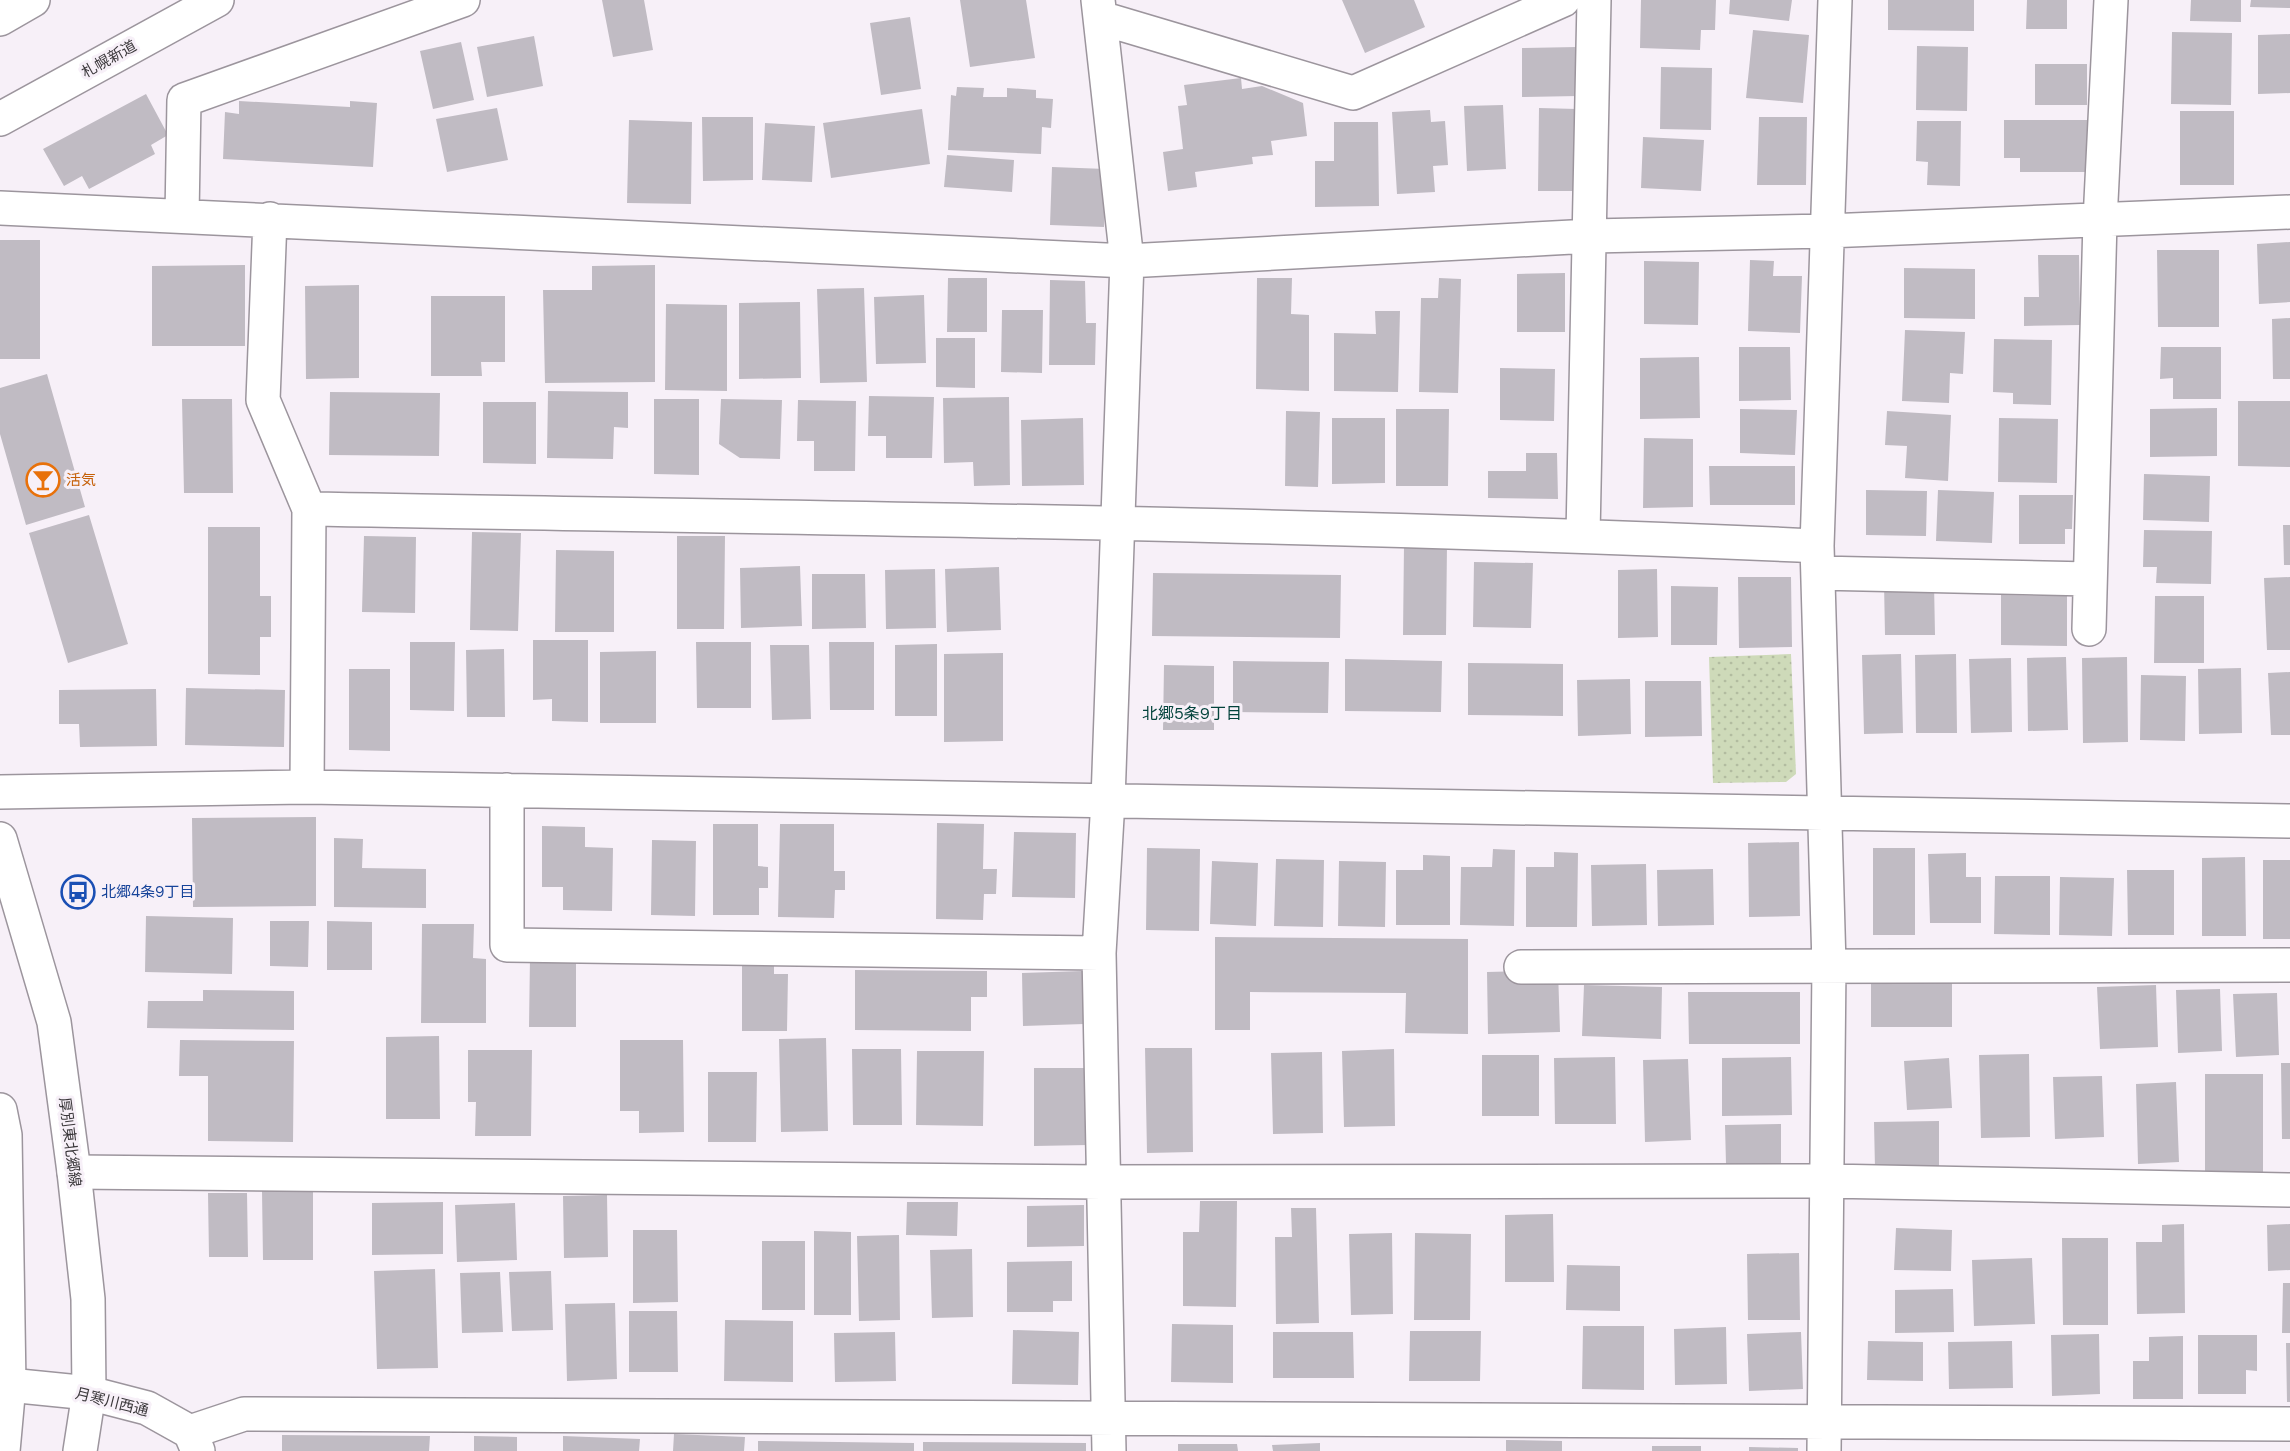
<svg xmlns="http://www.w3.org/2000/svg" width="2290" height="1451" font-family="'DM Sans','Noto Sans JP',sans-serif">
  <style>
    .park { fill: url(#park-dots) }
    .building { fill: #c0bbc3 }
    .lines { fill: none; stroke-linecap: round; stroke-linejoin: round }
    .street-casing { stroke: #9c959d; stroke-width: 36 }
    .secondary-casing { stroke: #9c959d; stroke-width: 36 }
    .primary-casing { stroke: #9c959d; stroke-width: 36 }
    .highway-casing { stroke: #9c959d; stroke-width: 36 }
    .street { stroke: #fff; stroke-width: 33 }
    .secondary { stroke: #fff; stroke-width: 33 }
    .primary { stroke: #fff; stroke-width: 33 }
    .highway { stroke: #fff; stroke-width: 33 }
    .labels { text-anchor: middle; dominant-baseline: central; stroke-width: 6; stroke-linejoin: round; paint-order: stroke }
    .street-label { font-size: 15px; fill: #3b383b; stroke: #f7f0f8 }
    .food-label { font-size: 15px; fill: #c56008; stroke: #f7f0f8; text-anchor: start }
    .transit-label { font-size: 15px; fill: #164399; stroke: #f7f0f8; text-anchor: start }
    .neighbourhood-label { font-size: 16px; fill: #03433c; stroke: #f7f0f8 }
  </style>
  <defs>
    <pattern id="park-dots" width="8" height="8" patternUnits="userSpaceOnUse" patternTransform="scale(1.5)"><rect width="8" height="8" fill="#cedab9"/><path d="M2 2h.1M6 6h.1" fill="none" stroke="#b2bca0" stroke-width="1.8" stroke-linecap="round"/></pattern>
  </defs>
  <rect width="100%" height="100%" fill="#f7f0f8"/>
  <path class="park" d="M1791,654L1796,774L1786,782L1713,783L1709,657Z"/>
  <path class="building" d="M602,0H644L653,50L613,57Z
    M960,0H1026L1035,58L970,67Z
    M1342,0H1414L1425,27L1365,53Z
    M1641,0H1716L1715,30H1701L1700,50L1640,48Z
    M1730,0H1792L1789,21L1729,14Z
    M1888,0H1974V31L1888,30Z
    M2027,0H2067V29H2026Z
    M2191,0H2241V22L2190,21Z
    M2251,0H2290V8L2250,7Z
    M910,17L921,89L881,95L870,23Z
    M1753,30L1809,35L1803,103L1746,98Z
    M2172,32L2232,33L2231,105L2171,104Z
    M2290,34V93L2258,94V35Z
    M534,36L543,86L487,97L477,47Z
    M461,42L474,100L433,109L420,51Z
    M1917,46L1968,47L1967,111L1916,110Z
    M1577,47L1578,96L1522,97V48Z
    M2035,64H2087V105H2035Z
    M1661,67L1712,68L1711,130L1660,129Z
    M1241,78L1242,89L1262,86L1303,103L1307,136L1271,141L1273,155L1252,157L1253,164L1195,172L1197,187L1168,191L1163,152L1183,149L1178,106L1187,105L1184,85Z
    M957,87L984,88L983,97H1007V88L1036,90V98L1053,99L1051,128L1042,127L1041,154L948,150L951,95L956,96Z
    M146,94L168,135L151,145L155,154L89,189L82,176L64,186L43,149Z
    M239,101L350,107V101L377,103L373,167L223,159L225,112L239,114Z
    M1503,105L1506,169L1467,171L1464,106Z
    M497,108L508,160L447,172L436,119Z
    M1539,108L1577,109V191H1538Z
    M922,109L930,164L831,178L823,123Z
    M1430,110L1431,122L1445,121L1448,165L1433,166L1435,192L1397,194L1392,112Z
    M2180,111H2234V185H2180Z
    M702,117H753V180L703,181Z
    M1759,117H1807L1806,185H1757Z
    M629,120L692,122L691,204L627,203Z
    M2004,120H2089L2088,172H2020V158H2004Z
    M1917,121H1961L1960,186L1927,185L1928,162L1916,161Z
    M1334,122H1378L1379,206L1315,207V161H1334Z
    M765,123L815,126L812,182L762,180Z
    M1643,137L1704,140L1701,191L1641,188Z
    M947,155L1014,160L1012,192L944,187Z
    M1052,167L1106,169L1104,227L1050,225Z
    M0,240H40V359H0Z
    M2290,242V302L2259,304L2257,244Z
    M2157,250H2219V327H2158Z
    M2038,255H2079L2080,325L2024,326V297H2039Z
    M1750,260L1774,261L1773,276H1802L1800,333L1748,331Z
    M1644,261L1699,262L1698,325L1644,324Z
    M245,265V346H152V266Z
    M655,265V382L545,383L543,290H592V266Z
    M1904,268L1975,269V319L1904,318Z
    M1565,273V332H1517V274Z
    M948,278H987V332H947Z
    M1257,278H1292L1291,314L1309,315V391L1256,389Z
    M1439,278L1461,279L1458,393L1419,392L1421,298H1438Z
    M1050,280L1085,281L1086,323H1096L1095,365H1049Z
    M359,285V378L306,379L305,286Z
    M864,288L867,382L820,383L817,289Z
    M924,295L926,363L876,364L874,297Z
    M431,296H505V362H481L482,376H431Z
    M800,302L801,378L739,379V303Z
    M666,304L727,305V391L665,390Z
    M1002,310H1043L1042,373L1001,372Z
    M1375,311H1400L1398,392L1334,391V333L1376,334Z
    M2290,318V379H2273L2272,319Z
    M1905,330L1965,332L1963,374L1950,373L1949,403L1902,401Z
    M936,338H975V388L936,387Z
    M1994,339L2052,340L2051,405L2013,404V393L1993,392Z
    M1739,347H1790L1791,400L1739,401Z
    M2161,347H2221V399H2173V378L2160,379Z
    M1699,357L1700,418L1640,419V358Z
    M1500,368L1555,369L1554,421L1500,420Z
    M47,374L85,507L26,525L0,434V388Z
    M548,391L628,392V428L614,427L613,459L547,458Z
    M330,392L440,393L439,456L329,455Z
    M869,396L934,397L932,458H886V436H868Z
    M1009,397L1010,485L974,486L973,462L944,463L943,398Z
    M182,399H232L233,493H184Z
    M654,399H699V475L654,474Z
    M721,399L782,400L780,459L740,458L719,444Z
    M798,400L856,401L855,471H814V441H797Z
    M2238,401H2290V467L2238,466Z
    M483,402H536V464L483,463Z
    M2217,408V456L2150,457V409Z
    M1396,409H1449L1448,486H1396Z
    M1740,409L1797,410L1795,455L1740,453Z
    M1286,411L1320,412L1318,487L1285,486Z
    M1887,411L1951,415L1948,481L1905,478L1907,446L1885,445Z
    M1083,418L1084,485L1022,486L1021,420Z
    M1332,418H1385V483L1332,484Z
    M1999,418L2058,419L2057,483L1998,482Z
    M1644,438L1693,439V507L1643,508Z
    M1526,453H1557L1558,499L1488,498V471H1526Z
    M1709,466H1795V505H1710Z
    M2144,474L2210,476L2209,522L2143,520Z
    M1866,490L1927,491L1926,536L1866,535Z
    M1938,490L1994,492L1992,543L1936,541Z
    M2019,495H2073L2072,529H2065V544H2019Z
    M89,515L128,644L68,663L29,533Z
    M2283,525H2290V565H2284Z
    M208,527H260V596H271V637H260V675L208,674Z
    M2144,530L2212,531L2211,584L2156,583L2157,567H2143Z
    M472,532L521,533L518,631L470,630Z
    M364,536L416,537L415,613L362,612Z
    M677,536H725L724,629H677Z
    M1404,545H1447L1446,635H1403Z
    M556,550L614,551V632H555Z
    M1474,562L1533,563L1531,628L1473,627Z
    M800,566L802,626L741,628L740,568Z
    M999,567L1001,630L947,632L945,569Z
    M935,569L936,628L886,629L885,570Z
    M1657,569L1658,637L1618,638V570Z
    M1153,573L1341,575L1340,638L1152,636Z
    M812,574H865L866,628L812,629Z
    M1738,577H1791L1792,647L1739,648Z
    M2290,577V650H2267L2264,578Z
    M1884,583H1934L1935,635H1885Z
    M1671,586L1718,587L1717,645H1671Z
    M2001,595L2067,596V646L2001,645Z
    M2155,596H2204V663H2154Z
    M533,640H588V722L552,721V699L533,700Z
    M410,642H455L454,711L410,710Z
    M696,642H751V708H697Z
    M829,642H874V710H830Z
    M937,644V716H895V645Z
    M770,645H809L811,719L772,720Z
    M504,649L505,717H467L466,650Z
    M656,651V723H600V652Z
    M1003,653V741L944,742V654Z
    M1901,654L1903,733L1864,734L1862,655Z
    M1956,654L1957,733H1916L1915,655Z
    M2066,657L2068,730L2028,731L2027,658Z
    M2127,657L2128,742L2083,743L2082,658Z
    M2011,658L2012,732L1971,733L1969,659Z
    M1345,659L1442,661L1441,712L1345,711Z
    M1233,661L1329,662L1328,713L1233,712Z
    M1468,663L1563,664V716L1468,715Z
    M1164,665L1214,666V730H1163Z
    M2241,668L2242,733L2199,734L2198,669Z
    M349,669H390V751L349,750Z
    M2290,672V735H2271L2268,673Z
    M2141,675L2186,676L2185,741L2140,740Z
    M1630,679L1631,734L1578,736L1577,680Z
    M1645,681H1701L1702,736L1645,737Z
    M186,688L285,690L284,747L185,745Z
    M156,689L157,746L80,747L79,724H59V690Z
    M316,817V906L193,907L192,818Z
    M937,823L984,824L983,869H997L996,894H984L983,920L936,919Z
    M713,824H758V866L768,867V888H759V915H713Z
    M780,824H834V871H845V890H835L834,918L778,917Z
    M542,826L585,827V847L613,848L612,911L563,910V887H542Z
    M1014,832L1076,833L1075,898L1012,897Z
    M334,838L363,839L362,868L426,869V908L334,907Z
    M652,840L696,841L695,916L651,915Z
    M1799,842L1800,916L1749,917L1748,843Z
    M1147,848L1200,849L1199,931L1146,930Z
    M1873,848H1915V935H1873Z
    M1493,849L1515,850L1514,926L1460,925L1461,867H1492Z
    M1554,852L1578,853L1577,927H1526V867H1554Z
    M1966,853V877H1981V923H1930L1928,854Z
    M1423,855L1450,856V925H1396V870H1423Z
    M2245,857L2246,936H2202V858Z
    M1276,859L1324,860L1323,927L1274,926Z
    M2263,860H2290V939H2263Z
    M1212,861L1258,863L1256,926L1210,924Z
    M1339,861L1386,862L1385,927L1338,926Z
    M1646,864L1647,925L1592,926L1591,865Z
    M1713,869L1714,925L1658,926L1657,870Z
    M2127,870H2174V935H2128Z
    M1995,876H2050V935L1994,934Z
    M2060,877L2114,878L2112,936L2059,935Z
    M146,916L233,918L232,974L145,972Z
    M270,921H309L308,967L270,966Z
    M327,921L372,922V970H327Z
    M422,924H474L473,958L486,959V1023H421Z
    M1215,937L1468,939V1034L1405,1033L1406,993L1250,992V1030H1215Z
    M530,957H576V1027H529Z
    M742,958H774V974H788L787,1031H742Z
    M855,970L987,971V997H971V1031L855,1030Z
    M1558,970L1560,1032L1488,1034L1487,972Z
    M1082,971L1084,1024L1023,1026L1022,973Z
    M1871,981H1952V1027H1871Z
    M1584,985L1662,987L1661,1039L1582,1036Z
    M2156,985L2158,1047L2100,1049L2097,987Z
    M2220,989L2222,1051L2178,1053L2176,990Z
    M203,990L294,991V1030L147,1028L148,1001H203Z
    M1688,992H1800V1044H1689Z
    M2277,993L2279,1055L2236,1057L2233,994Z
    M439,1036L440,1119H386V1037Z
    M826,1038L828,1131L781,1132L779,1039Z
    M180,1040L294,1041L293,1142L208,1141V1076H179Z
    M620,1040H683L684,1132L639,1133V1111H620Z
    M1145,1048H1192L1193,1152L1147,1153Z
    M852,1049H901L902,1125H853Z
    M1394,1049L1395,1126L1344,1127L1342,1051Z
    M468,1050H532L531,1136H475L476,1102H468Z
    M917,1051H984L983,1126L916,1125Z
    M1322,1052L1323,1133L1273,1134L1271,1053Z
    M2029,1054L2030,1137L1981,1138L1979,1055Z
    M1482,1055H1539V1116H1482Z
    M1615,1057L1616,1124H1555L1554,1058Z
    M1791,1057L1792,1115L1722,1116V1058Z
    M1949,1058L1952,1108L1907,1110L1904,1061Z
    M1688,1059L1691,1140L1645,1142L1643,1060Z
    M2281,1063H2290V1139H2282Z
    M1034,1068H1088V1145L1034,1146Z
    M708,1072H757L756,1142H708Z
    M2205,1074H2263V1172H2205Z
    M2102,1076L2104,1137L2055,1139L2053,1077Z
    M2176,1082L2179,1162L2138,1164L2136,1084Z
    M1939,1121V1169H1875L1874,1122Z
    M1781,1124V1164H1726L1725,1125Z
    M313,1190V1260H263L262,1191Z
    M208,1193H247L248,1257H209Z
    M607,1195L608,1257L564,1258L563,1196Z
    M1200,1201H1237L1236,1307L1183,1306V1232H1199Z
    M443,1202V1254L372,1255V1203Z
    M907,1202H958L957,1236L906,1235Z
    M515,1203L517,1260L457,1262L455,1205Z
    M1084,1205V1246L1027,1247V1206Z
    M1291,1208H1316L1319,1323L1276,1324L1275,1237H1292Z
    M1553,1214L1554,1282H1505V1215Z
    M2184,1224L2185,1313L2137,1314L2136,1242H2162V1225Z
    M2290,1224V1270L2268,1271L2267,1225Z
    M1896,1228L1952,1230L1951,1271L1894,1270Z
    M633,1230H677L678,1302L633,1303Z
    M814,1231L851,1232V1315H814Z
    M1392,1233L1393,1314L1351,1315L1349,1234Z
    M1415,1233L1471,1234L1470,1320H1414Z
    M899,1235L900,1320L859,1321L857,1236Z
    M2062,1238H2108V1325H2063Z
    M762,1241H805V1310H762Z
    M972,1249L973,1317L932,1318L930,1250Z
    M1799,1253L1800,1320H1748L1747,1254Z
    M2032,1258L2035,1324L1974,1326L1972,1260Z
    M1072,1261V1301H1053V1312H1007V1262Z
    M1567,1265L1620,1266V1311L1566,1310Z
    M435,1269L438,1368L377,1369L374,1271Z
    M551,1271L553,1330L512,1331L509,1272Z
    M500,1272L503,1332L462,1333L460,1273Z
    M2283,1283H2290V1333H2282Z
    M1953,1289L1954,1332L1895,1333V1290Z
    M615,1303L617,1379L567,1381L565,1304Z
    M629,1311H677L678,1372H629Z
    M725,1320L793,1321V1382L724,1381Z
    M1172,1324L1233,1325V1383L1171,1382Z
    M1583,1326H1644V1390L1582,1389Z
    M1726,1327L1727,1384L1675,1385L1674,1329Z
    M1013,1330L1079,1332L1078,1385L1012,1384Z
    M1410,1331H1481L1480,1381H1409Z
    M895,1332L896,1381L835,1382L834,1333Z
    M1273,1332H1353L1354,1378H1273Z
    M1801,1332L1803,1389L1749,1391L1747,1334Z
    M2099,1334L2100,1394L2052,1396L2051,1335Z
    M2198,1335H2257V1371L2246,1370V1394H2198Z
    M2183,1336V1399H2133V1361H2149V1337Z
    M1868,1341L1923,1342V1381L1867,1380Z
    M2012,1341L2013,1388L1949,1389L1948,1342Z
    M2286,1343H2290V1402H2287Z
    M674,1434L745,1437L744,1451H673Z
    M282,1435L430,1436L429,1451H282Z
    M474,1436L517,1437V1451H474Z
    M563,1436L640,1439L639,1451H563Z
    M1506,1440L1562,1441V1451H1506Z
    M758,1441L914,1443V1451H758Z
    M923,1442L1086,1443V1451H923Z
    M1320,1443V1451H1273L1272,1445Z
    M1178,1444H1237L1238,1451H1178Z
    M1652,1446H1701V1451H1652Z
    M1749,1447L1798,1448V1451H1749Z"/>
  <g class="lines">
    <defs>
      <path id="street" d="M1098,0L1127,261L1108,800L1099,953L1109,1451
        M1101,18L1353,93L1563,0
        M0,208L1127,261L1591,236L1827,231L2290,212
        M182,216L184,100L463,0
        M270,219L263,400L309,509L307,787
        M309,509C812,518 1315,523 1817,546
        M1583,535L1594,0
        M1818,573L2090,579
        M2089,629L2100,221L2111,0
        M507,790V945L1099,953
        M0,792L307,787L2290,821
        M1521,967L2290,965
        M74,1172L1102,1182L1827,1181L2290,1190
        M190,1432L244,1414L2290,1424
        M1824,1451L1829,965L1817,546L1835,0"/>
      <path id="secondary" d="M9,1385L89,1393L147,1408L190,1432L198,1451"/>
      <path id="primary" d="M0,839L54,1022L74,1172L88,1299L89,1393L80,1451
        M0,1110L5,1135L9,1385L3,1451"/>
      <path id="highway" d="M0,19L33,0
        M0,119L217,0"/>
    </defs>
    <use href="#street" class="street-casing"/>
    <use href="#secondary" class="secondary-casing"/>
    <use href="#primary" class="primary-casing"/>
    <use href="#highway" class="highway-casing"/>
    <use href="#street" class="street"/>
    <use href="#secondary" class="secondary"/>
    <use href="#primary" class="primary"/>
    <use href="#highway" class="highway"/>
  </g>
  <defs>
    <symbol id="bar-ring" viewBox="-11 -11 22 22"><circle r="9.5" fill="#f7f0f8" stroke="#e8710a" stroke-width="1.5"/><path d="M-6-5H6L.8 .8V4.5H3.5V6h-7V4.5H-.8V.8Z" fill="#e8710a"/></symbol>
    <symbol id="bus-ring" viewBox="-11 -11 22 22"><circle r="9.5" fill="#f7f0f8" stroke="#1a4fb4" stroke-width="1.5"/><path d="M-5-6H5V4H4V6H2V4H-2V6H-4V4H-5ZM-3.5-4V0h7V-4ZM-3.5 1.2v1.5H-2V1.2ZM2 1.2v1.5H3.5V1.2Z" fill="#1a4fb4"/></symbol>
  </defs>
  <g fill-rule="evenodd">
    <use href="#bar-ring" x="24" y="461" width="38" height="38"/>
    <use href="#bus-ring" x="59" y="873" width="38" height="38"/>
  </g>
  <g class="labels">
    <g class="street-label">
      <text transform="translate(109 59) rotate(-29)">札幌新道</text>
      <text transform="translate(70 1142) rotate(83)">厚別東北郷線</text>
      <text transform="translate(112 1402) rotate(14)">月寒川西通</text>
    </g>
    <g class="food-label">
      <text x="66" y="480">活気</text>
    </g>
    <g class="transit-label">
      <text x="101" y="892">北郷4条9丁目</text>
    </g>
    <g class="neighbourhood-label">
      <text x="1192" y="713">北郷5条9丁目</text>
    </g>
  </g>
</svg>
